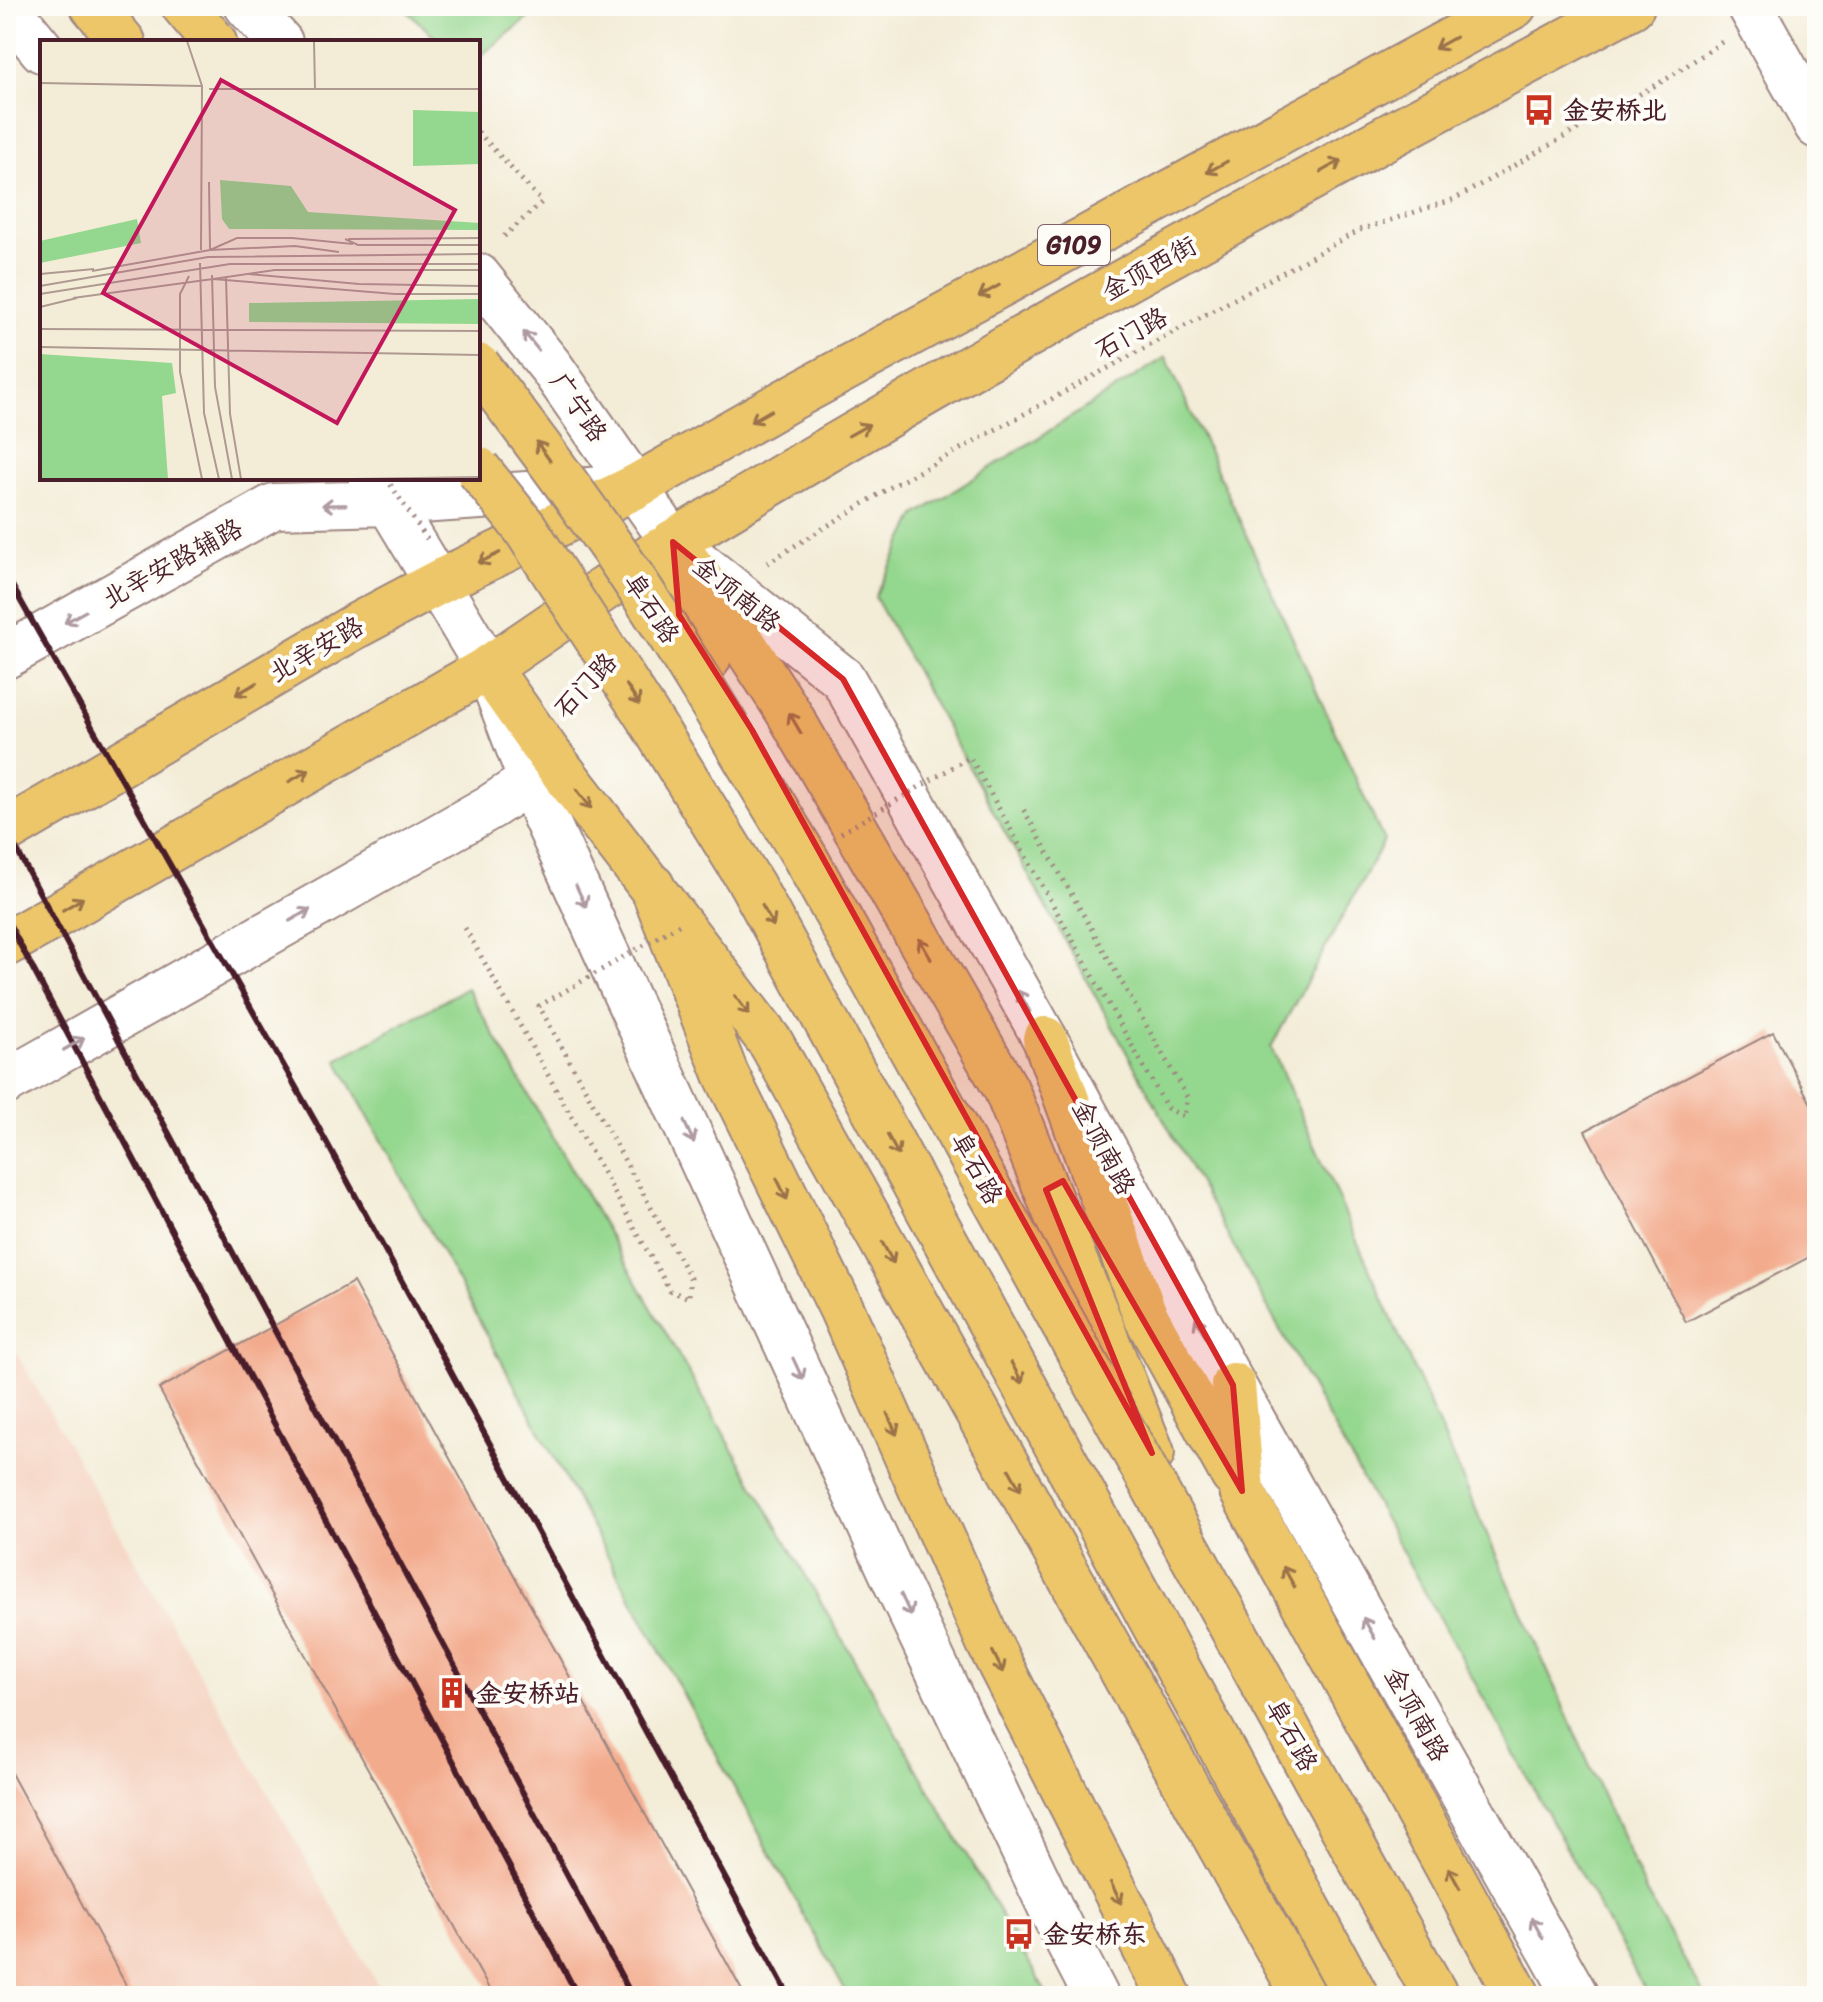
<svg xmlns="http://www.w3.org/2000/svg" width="1823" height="2002" font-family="Sriracha,'LXGW WenKai TC',sans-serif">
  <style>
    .built { fill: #f5d3c1 }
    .green { fill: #94d78e; stroke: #6f7b5c; stroke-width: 2 }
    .building { fill: #f3ab8d }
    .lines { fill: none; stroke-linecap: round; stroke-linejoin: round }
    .tertiary-casing { stroke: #9e8681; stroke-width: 48 }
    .primary-casing { stroke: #9e8681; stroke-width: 48 }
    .trunk-casing { stroke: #9e8681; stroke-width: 48 }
    .path { stroke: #9e8681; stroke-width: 5; stroke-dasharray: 2 6; stroke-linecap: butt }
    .tertiary { stroke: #fff; stroke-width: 44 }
    .primary { stroke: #ecc669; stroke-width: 44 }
    .trunk { stroke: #ecc669; stroke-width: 44 }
    .rail { stroke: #4a1f2b; stroke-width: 6 }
    .trunk-bridge-casing { stroke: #9e8681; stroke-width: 48; stroke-linecap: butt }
    .path-bridge { stroke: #9e8681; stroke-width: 5; stroke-dasharray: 2 6; stroke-linecap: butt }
    .trunk-bridge { stroke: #ecc669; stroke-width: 44 }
    .oneway { stroke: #9b724a }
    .oneway2 { stroke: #ae9aa0 }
    .marked { fill: #d62828; fill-opacity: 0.2; stroke: #d62828; stroke-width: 6; stroke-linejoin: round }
    .labels { text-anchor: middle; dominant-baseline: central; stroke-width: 8; stroke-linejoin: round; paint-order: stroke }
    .shield { fill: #fdfcf7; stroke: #806168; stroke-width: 2 }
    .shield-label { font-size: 24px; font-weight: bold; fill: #4a1f2b }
    .poi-label { font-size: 26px; font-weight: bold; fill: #4a1f2b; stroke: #fdfcf7; text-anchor: start }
    .street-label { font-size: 26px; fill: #4a1f2b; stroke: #fdfcf7 }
    .inset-road { fill: none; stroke: #af9a92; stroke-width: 2 }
    .view { fill: #c2185b; fill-opacity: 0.15; stroke: #c2185b; stroke-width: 4 }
    .inset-edge { fill: none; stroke: #4a1f2b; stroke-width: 4 }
  </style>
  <rect width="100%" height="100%" fill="#fdfcf7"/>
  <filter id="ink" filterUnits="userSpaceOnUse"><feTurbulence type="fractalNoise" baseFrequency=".0125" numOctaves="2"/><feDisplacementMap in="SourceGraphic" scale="16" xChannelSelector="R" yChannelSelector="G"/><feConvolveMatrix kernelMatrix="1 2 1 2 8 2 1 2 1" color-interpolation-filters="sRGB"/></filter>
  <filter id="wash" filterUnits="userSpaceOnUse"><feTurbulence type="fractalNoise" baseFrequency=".006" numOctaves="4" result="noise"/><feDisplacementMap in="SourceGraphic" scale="32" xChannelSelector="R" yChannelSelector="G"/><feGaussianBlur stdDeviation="1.8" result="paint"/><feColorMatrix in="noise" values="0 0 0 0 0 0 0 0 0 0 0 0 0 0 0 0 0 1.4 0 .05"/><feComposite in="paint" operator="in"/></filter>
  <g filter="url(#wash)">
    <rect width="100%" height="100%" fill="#f3ecd7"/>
    <path class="built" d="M6,1335L384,1996H6Z"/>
    <path class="green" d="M402,6H543L478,58V42H440Z
      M1166,357L1384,841L1271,1047L1646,1893L1705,1996H1648L875,597L916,515Z
      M467,988L1048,1996H848L337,1060Z"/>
    <g id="blocks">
      <path class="building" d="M1773,1032L1817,1115V1253L1686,1322L1585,1131Z
        M353,1282L745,1996H493L159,1389Z
        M6,1764L132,1996H6Z"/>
    </g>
  </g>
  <g filter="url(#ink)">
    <use href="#blocks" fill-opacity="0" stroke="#9e8681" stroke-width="2"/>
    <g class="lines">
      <defs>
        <path id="tertiary" d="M6,6L42,50
          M247,6L280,42
          M1750,6L1817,126
          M478,276L551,367L673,542L843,679L1045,1039L1233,1385L1576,1996
          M371,478L389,503L488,668L544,815L618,978L898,1587L1054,1915L1096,1996
          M6,656L274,506L389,503L605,489
          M6,1082L492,806L530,781L546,757"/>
        <path id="primary" d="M673,542L679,615L708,659
          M673,542L713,596L787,710L1006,1089L1152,1453
          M488,668L548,753L771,1043L1304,1996
          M6,831L354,627L437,583L635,487
          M6,944L488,668L661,550"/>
        <path id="trunk" d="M93,6L123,42
          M184,6L214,42
          M635,487L786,401L1514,6
          M673,542C986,353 1308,178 1632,6
          M652,886L726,1074L842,1310L989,1643L1169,1996
          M1045,1039L1145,1315L1233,1475
          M1233,1385L1242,1491L1518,1996"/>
      </defs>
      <use href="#tertiary" class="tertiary-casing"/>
      <use href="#primary" class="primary-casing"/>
      <use href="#trunk" class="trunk-casing"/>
      <path class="path" d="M478,132L542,202L500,240
        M767,563L889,488L1360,230L1455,199L1668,78L1722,42"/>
      <use href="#tertiary" class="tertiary"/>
      <use href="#primary" class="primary"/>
      <use href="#trunk" class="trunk"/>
      <path class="rail" d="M6,575L315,1121L789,1996
        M6,830L632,1996
        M6,918L578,1996"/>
      <defs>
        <path id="trunk-bridge" d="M478,366C525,427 571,489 615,552C683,651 743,755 805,857L1436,1996
          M478,469L525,528L655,728L752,885L1356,1996"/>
      </defs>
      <use href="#trunk-bridge" class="trunk-bridge-casing"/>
      <path class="path-bridge" d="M386,478L427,539
        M841,833L970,757L1167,1108L1184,1117L1187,1097L1022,807
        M465,928L670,1291L689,1298L690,1278L539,1006L684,922"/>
      <use href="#trunk-bridge" class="trunk-bridge"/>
    </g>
    <defs><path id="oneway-shaft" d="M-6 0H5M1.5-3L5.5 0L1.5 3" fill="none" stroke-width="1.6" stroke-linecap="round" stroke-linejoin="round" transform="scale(2)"/></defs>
    <g class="oneway">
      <use href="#oneway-shaft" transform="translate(1445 43) rotate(151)"/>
      <use href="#oneway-shaft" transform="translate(1331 166) rotate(-29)"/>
      <use href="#oneway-shaft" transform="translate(1217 167) rotate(151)"/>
      <use href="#oneway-shaft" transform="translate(989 291) rotate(151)"/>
      <use href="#oneway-shaft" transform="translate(761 416) rotate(150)"/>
      <use href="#oneway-shaft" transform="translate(859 430) rotate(-29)"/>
      <use href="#oneway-shaft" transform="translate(543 451) rotate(-126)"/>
      <use href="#oneway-shaft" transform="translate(489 558) rotate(154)"/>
      <use href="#oneway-shaft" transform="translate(246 689) rotate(150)"/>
      <use href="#oneway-shaft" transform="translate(633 695) rotate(57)"/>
      <use href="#oneway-shaft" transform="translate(795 723) rotate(-120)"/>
      <use href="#oneway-shaft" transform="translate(299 776) rotate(-29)"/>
      <use href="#oneway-shaft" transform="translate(584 799) rotate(52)"/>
      <use href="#oneway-shaft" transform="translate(73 904) rotate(-31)"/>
      <use href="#oneway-shaft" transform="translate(768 916) rotate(61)"/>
      <use href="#oneway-shaft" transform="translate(925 949) rotate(-120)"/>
      <use href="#oneway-shaft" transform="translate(742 1005) rotate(53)"/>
      <use href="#oneway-shaft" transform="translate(893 1145) rotate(61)"/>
      <use href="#oneway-shaft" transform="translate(782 1189) rotate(64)"/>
      <use href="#oneway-shaft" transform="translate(888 1253) rotate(61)"/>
      <use href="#oneway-shaft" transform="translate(1017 1373) rotate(61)"/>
      <use href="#oneway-shaft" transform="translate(892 1424) rotate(66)"/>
      <use href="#oneway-shaft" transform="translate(1015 1480) rotate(61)"/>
      <use href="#oneway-shaft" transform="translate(1289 1577) rotate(-119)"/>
      <use href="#oneway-shaft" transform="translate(998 1662) rotate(63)"/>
      <use href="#oneway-shaft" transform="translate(1454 1878) rotate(-119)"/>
      <use href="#oneway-shaft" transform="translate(1116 1893) rotate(63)"/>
    </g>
    <g class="oneway2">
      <use href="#oneway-shaft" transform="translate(531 341) rotate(-129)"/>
      <use href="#oneway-shaft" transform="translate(334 505) rotate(179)"/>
      <use href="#oneway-shaft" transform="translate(75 617) rotate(151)"/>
      <use href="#oneway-shaft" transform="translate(581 896) rotate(65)"/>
      <use href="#oneway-shaft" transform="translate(300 915) rotate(-30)"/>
      <use href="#oneway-shaft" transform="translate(1024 1001) rotate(-119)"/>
      <use href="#oneway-shaft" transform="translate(74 1044) rotate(-30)"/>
      <use href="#oneway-shaft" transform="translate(689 1132) rotate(65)"/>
      <use href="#oneway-shaft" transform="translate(1201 1328) rotate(-118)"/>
      <use href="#oneway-shaft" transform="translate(798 1369) rotate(65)"/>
      <use href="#oneway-shaft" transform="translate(906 1605) rotate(65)"/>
      <use href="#oneway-shaft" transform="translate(1369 1628) rotate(-119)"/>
      <use href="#oneway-shaft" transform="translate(1537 1928) rotate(-119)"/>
    </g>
  </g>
  <path class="marked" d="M673,542L843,679L1233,1385L1242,1491L1063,1181L1046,1190L1152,1453L752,730L679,615Z"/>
  <defs>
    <symbol id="bus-bare" viewBox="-9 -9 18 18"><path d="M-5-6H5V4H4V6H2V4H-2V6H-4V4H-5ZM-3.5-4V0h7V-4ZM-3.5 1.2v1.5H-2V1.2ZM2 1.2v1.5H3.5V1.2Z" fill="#c8321e" stroke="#fdfcf7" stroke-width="2.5" paint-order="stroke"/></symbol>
    <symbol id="building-bare" viewBox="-9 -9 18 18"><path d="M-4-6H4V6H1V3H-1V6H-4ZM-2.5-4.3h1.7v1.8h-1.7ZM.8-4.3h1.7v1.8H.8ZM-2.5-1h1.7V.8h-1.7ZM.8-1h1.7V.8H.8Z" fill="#c8321e" stroke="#fdfcf7" stroke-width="2.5" paint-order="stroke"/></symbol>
  </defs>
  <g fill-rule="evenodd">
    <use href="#bus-bare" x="1517" y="88" width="44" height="44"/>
    <use href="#building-bare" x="430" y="1671" width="44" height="44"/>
    <use href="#bus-bare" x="997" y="1912" width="44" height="44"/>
  </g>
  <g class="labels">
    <rect class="shield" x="1038" y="225" width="72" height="40" rx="6"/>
    <g class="shield-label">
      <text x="1074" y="245">G109</text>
    </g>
    <g class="poi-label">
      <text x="1563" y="110">金安桥北</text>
      <text x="476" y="1693">金安桥站</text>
      <text x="1043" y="1934">金安桥东</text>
    </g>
    <g class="street-label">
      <text transform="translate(1149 268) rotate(-29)">金顶西街</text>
      <text transform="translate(1131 333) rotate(-29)">石门路</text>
      <text transform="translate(579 407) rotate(55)">广宁路</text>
      <text transform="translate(172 563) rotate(-29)">北辛安路辅路</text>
      <text transform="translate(737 594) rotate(39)">金顶南路</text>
      <text transform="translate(652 608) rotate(57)">阜石路</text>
      <text transform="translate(316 649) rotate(-30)">北辛安路</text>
      <text transform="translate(585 685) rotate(-47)">石门路</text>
      <text transform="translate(1104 1147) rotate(62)">金顶南路</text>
      <text transform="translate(977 1168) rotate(61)">阜石路</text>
      <text transform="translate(1417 1714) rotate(61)">金顶南路</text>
      <text transform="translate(1292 1735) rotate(61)">阜石路</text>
    </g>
  </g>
  <g transform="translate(40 40)">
    <rect width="440" height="440" fill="#f3ecd7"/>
    <path d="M373,70L440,72V124L373,126ZM180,140L251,146L268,172L440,183V190L189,189L182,179ZM97,179L101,203L0,223V201ZM440,259V284L209,282V263ZM0,314L132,323L136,353L122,356L128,439H0Z" fill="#94d78e"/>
    <path class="inset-road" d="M147,1L162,46L161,210M274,1L275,49M0,43L162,46M169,49H440M169,142L170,210M252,198L313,204M305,199L318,205H440M308,199L440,198M170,210L255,206L299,212M160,223L164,373L179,439M52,231L170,210L197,198H254M0,234L54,229M209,234L319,244L440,246M172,235L175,347L192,439M149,236L140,254V332L162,439M186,238L190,374L201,439M173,239L235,230H440M0,246L168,217L440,214M0,254L190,224H440M33,258L173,239L355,254H440M0,267L37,258M0,289L440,291M0,307L440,315M313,439L440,437"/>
    <path class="view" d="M181,40L415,170L297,383L63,253Z"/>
    <rect width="440" height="440" class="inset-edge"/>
  </g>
  <rect width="1823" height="2002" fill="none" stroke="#fdfcf7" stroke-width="32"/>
</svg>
